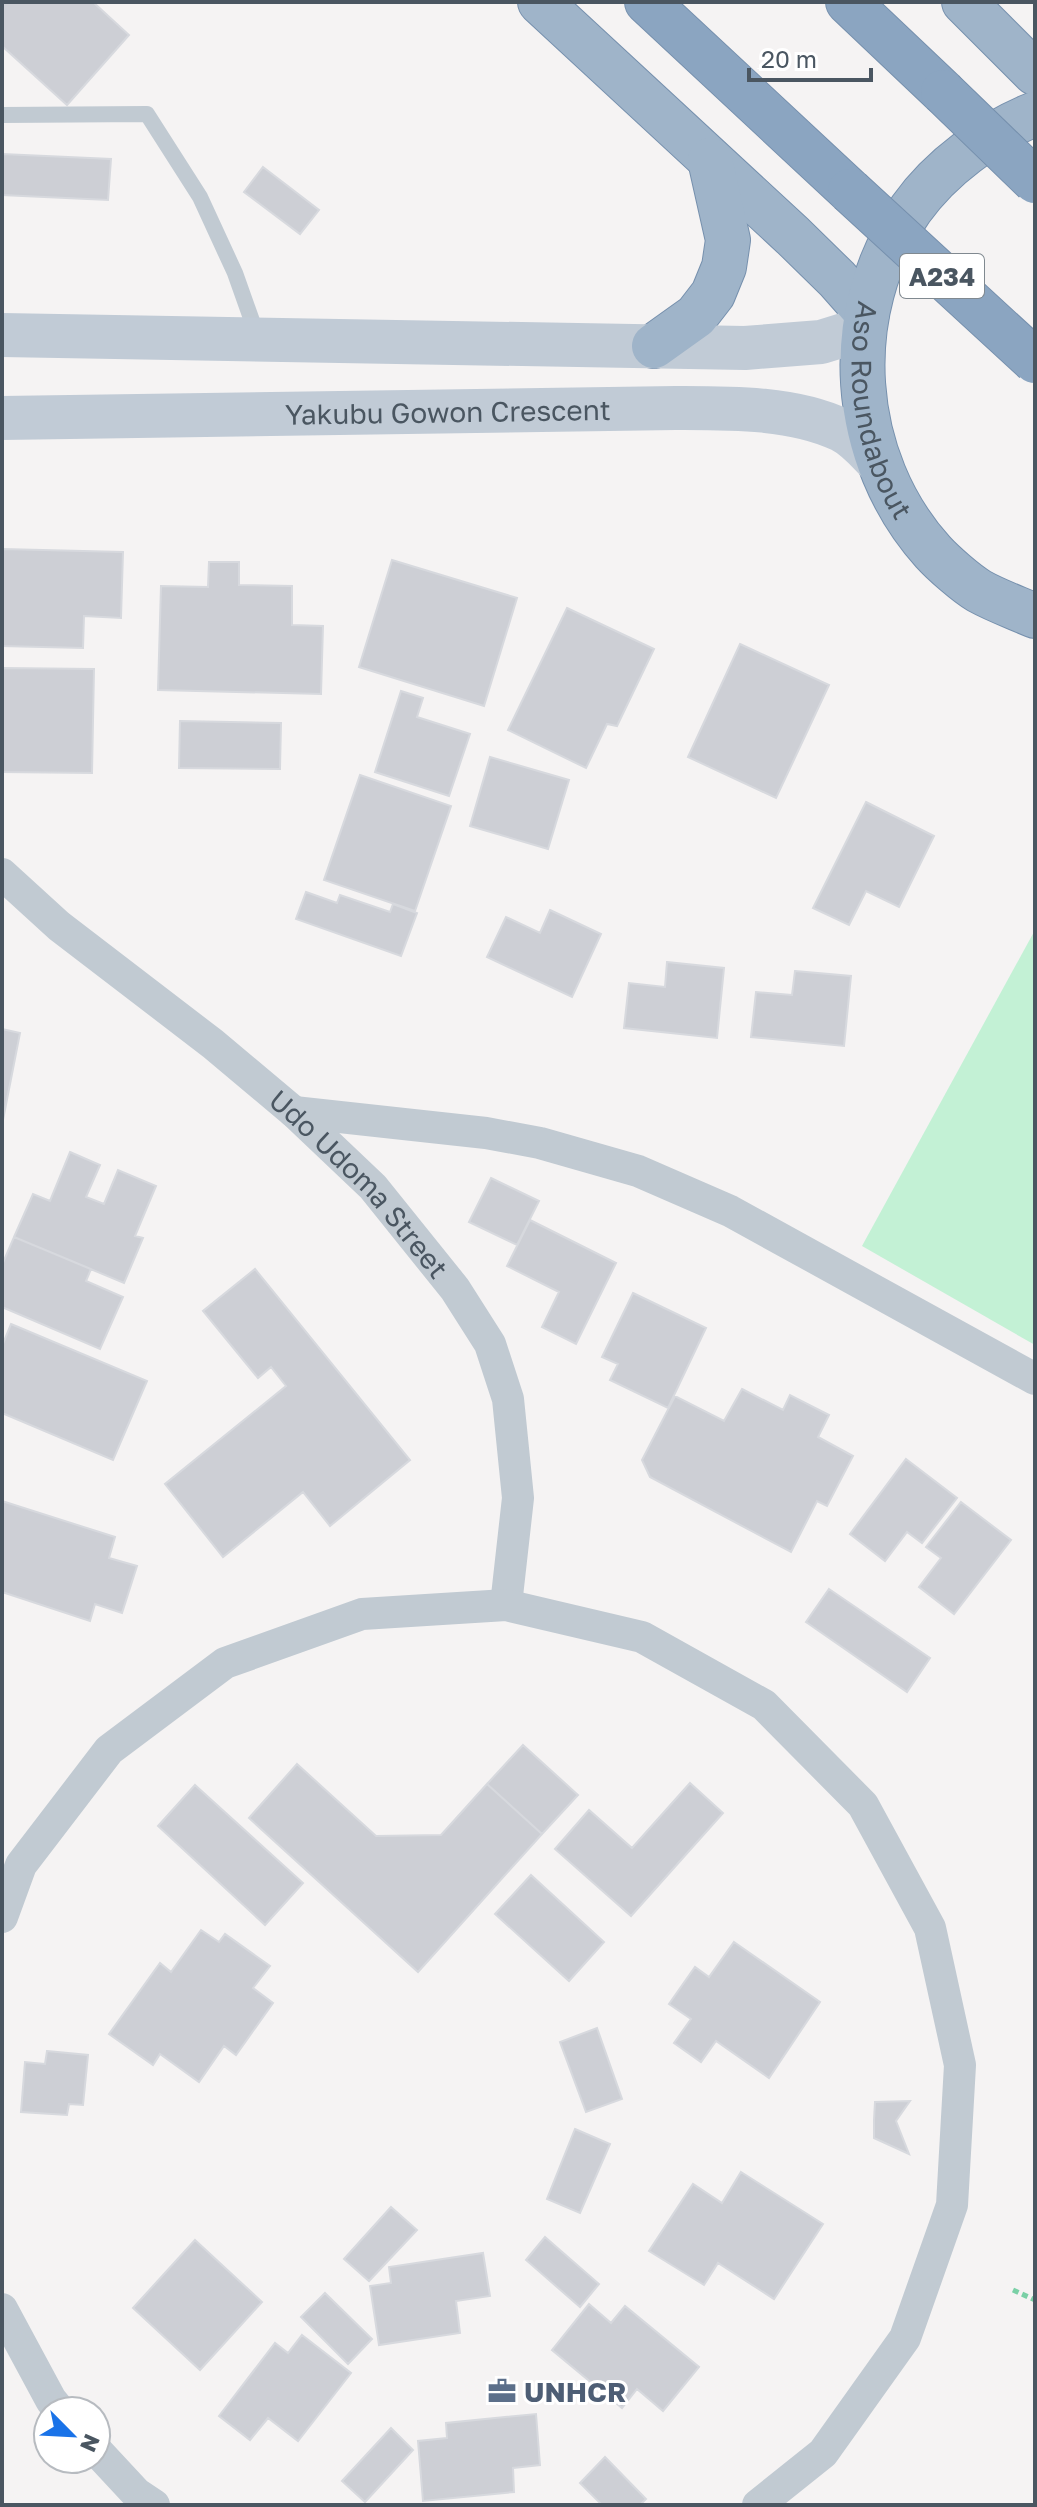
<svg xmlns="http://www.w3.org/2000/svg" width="1037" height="2507" font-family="'Golos Text',sans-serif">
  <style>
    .green { fill: #c3f1d5 }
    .building { fill: #cdcfd5; stroke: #d7d9de; stroke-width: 2 }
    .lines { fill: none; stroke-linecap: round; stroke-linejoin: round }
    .trunk-casing { stroke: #7690ad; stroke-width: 46 }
    .motorway-casing { stroke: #7690ad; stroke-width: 46 }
    .path { stroke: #7ad0a6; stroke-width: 5; stroke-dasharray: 6 4; stroke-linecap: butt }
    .service { stroke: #c1cad2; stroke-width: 16 }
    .minor { stroke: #c1cad2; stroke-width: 32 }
    .secondary { stroke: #c1cbd6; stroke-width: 44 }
    .trunk { stroke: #9fb4c9; stroke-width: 44 }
    .motorway { stroke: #8ba5c1; stroke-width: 44 }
    .motorway-bridge-casing { stroke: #7690ad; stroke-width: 46; stroke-linecap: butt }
    .motorway-bridge { stroke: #8ba5c1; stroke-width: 44 }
    .labels { text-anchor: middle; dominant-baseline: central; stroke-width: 6; stroke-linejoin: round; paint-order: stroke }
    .shield { fill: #fff; stroke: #808990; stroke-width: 2 }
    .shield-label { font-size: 26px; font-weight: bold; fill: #4a5661 }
    .street-label { font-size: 28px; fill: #4a5661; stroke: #fff }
    .service-label { font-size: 28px; font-weight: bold; fill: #4e5e75; stroke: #fff; text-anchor: start }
  </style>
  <rect width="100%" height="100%" fill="#f5f3f3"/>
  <path class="green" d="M1035,930V1345L862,1246Z"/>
  <path class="building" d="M2,2H93L129,35L67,105L2,46Z
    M2,154L111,159L108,200L2,195Z
    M263,167L319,210L300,234L244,192Z
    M2,549L123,552L121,618L84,616L83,648L2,646Z
    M392,560L517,598L484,706L359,667Z
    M209,562H239V585L292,586V625L323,626L321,694L158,690L161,586L208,587Z
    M567,608L654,649L617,726L607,724L586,768L508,730Z
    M740,644L829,685L776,798L688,757Z
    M2,668L94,669L92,773L2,772Z
    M401,691L423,698L417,717L470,734L449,796L375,772Z
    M180,721L281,723L280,769L179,768Z
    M490,757L569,780L548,849L470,826Z
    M360,775L451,806L415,911L324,880Z
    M866,802L934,836L899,907L866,891L849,925L813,908Z
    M306,892L337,903L340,895L390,912L393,904L417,913L401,956L296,919Z
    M550,910L601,934L572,997L487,957L506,917L540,933Z
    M667,962L724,968L717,1038L624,1028L629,983L665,987Z
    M795,971L851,976L844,1046L751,1037L756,992L792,995Z
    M2,1029L20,1033L2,1125Z
    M70,1152L100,1165L86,1197L104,1204L118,1170L156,1186L135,1236L143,1238L124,1283L14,1237L33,1194L50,1201Z
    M491,1178L539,1201L517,1245L469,1222Z
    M530,1220L616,1263L576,1344L542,1327L559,1292L507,1266Z
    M14,1237L91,1269L86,1281L123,1297L100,1349L2,1307V1265Z
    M255,1269L410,1460L330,1526L303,1492L223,1557L165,1484L286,1386L271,1367L258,1378L203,1311Z
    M633,1293L706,1328L668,1408L610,1380L618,1364L602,1357Z
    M11,1324L147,1381L113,1460L2,1413V1346Z
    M742,1389L783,1410L790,1395L829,1415L818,1437L853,1456L827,1506L817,1501L791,1552L650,1477L642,1460L675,1396L724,1421Z
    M906,1459L957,1498L922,1543L907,1532L885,1561L850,1534Z
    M2,1501L115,1537L109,1558L137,1566L122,1613L95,1604L90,1621L2,1592Z
    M961,1502L1011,1540L954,1614L919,1587L941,1558L926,1547Z
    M829,1589L930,1658L907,1692L806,1622Z
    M523,1745L578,1795L542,1834L487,1784Z
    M297,1764L376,1836L441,1835L487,1784L542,1834L418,1972L249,1818Z
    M690,1783L723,1813L631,1916L555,1849L589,1810L632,1848Z
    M195,1785L303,1883L265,1925L158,1826Z
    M531,1875L604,1942L569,1981L495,1914Z
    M201,1930L219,1942L225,1934L270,1966L253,1988L273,2003L236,2055L224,2046L199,2082L160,2054L153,2065L109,2034L160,1963L171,1972Z
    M734,1942L820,2002L769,2078L716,2041L701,2062L674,2043L691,2019L669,2004L695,1967L709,1977Z
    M597,2028L622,2099L586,2112L560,2042Z
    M47,2051L88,2055L83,2105L69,2104L67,2115L21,2112L25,2062L45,2064Z
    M910,2101L896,2121L909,2154L874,2138V2120L875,2102Z
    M575,2129L610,2144L580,2213L547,2199Z
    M741,2172L823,2224L774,2299L718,2263L704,2285L649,2251L693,2184L722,2203Z
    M391,2207L417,2230L369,2281L344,2259Z
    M545,2237L599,2284L580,2307L526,2260Z
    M195,2240L262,2302L200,2370L133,2308Z
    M483,2253L490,2296L456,2301L460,2333L379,2345L370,2286L391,2283L389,2267Z
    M325,2293L372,2339L348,2364L301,2317Z
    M589,2304L611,2323L625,2306L699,2367L663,2411L637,2389L622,2408L552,2350Z
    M302,2335L351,2373L298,2441L268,2418L250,2440L219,2416L275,2343L288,2353Z
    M536,2414L540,2465L513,2468L514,2492L423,2501L418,2441L447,2438L446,2423Z
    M391,2428L413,2450L365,2502L342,2481Z
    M605,2457L646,2499L640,2505H602L580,2483Z"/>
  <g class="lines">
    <defs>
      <g id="trunk">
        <path d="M540,2L793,236L837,279L867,313"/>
        <path d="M964,2L1035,73"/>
        <path id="s3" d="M1035,114C988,133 941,167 911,209C838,312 849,459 933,552C944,564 966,583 979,591C997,601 1017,608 1035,616"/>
        <path d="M654,346L696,316L713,294L724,267L728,240L710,160"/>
      </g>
      <path id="motorway" d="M647,2L850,191
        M848,2L943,92"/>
    </defs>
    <use href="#trunk" class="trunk-casing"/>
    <use href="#motorway" class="motorway-casing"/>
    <path class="path" d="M1013,2290L1035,2300"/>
    <path class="service" d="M2,115L147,114L200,197L235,273L257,335"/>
    <g class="minor">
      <path id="s1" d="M2,874L59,926L213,1044L294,1112L373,1187L455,1289L490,1344L508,1399L518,1498L506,1605"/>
      <path d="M294,1112L486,1133L540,1143L638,1171L730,1211L1035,1379"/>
      <path d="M2,1917L21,1865L109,1750L225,1663L362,1614L506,1605L642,1637L764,1705L863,1805L930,1928L960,2065L952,2205L905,2338L823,2453L758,2505"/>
      <path d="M2,2309L51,2400L60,2411"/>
      <path d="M96,2450L136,2493L154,2505"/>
    </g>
    <g class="secondary">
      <path d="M2,335L745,348L821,342L850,333L867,313"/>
      <path id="s2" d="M2,418L676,408C728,408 793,407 841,430C857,438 867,451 879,463"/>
    </g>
    <use href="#trunk" class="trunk"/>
    <use href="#motorway" class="motorway"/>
    <defs>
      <path id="motorway-bridge" d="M943,92L1035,181
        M850,191L1035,361"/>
    </defs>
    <use href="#motorway-bridge" class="motorway-bridge-casing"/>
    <use href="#motorway-bridge" class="motorway-bridge"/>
  </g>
  <defs>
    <symbol id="office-bare" viewBox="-9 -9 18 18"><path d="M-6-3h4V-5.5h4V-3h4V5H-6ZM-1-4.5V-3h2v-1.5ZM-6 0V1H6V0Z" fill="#5c6f8a" stroke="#fff" stroke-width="2.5" paint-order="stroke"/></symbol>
  </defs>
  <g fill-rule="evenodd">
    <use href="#office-bare" x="482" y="2371" width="40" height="40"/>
  </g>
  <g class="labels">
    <rect class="shield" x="900" y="254" width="84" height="44" rx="6"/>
    <g class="shield-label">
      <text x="942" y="276">A234</text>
    </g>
    <g class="street-label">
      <text stroke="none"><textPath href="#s3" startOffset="372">Aso Roundabout</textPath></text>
      <text stroke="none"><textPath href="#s2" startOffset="446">Yakubu Gowon Crescent</textPath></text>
      <text stroke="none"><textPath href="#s1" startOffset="474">Udo Udoma Street</textPath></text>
    </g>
    <g class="service-label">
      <text x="524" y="2391">UNHCR</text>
    </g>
  </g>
  <rect width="1037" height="2507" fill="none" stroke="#4a5661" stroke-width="8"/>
  <g transform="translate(72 2435) rotate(114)"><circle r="38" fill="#ffffff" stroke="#b7bbc0" stroke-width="2"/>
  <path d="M0-6L14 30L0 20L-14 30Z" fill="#1a73e8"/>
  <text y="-12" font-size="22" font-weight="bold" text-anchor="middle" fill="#4a5661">N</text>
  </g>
  <path d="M749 68v12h122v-12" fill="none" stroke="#4a5661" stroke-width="4"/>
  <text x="761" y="68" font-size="24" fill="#4a5661" stroke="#ffffff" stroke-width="6" paint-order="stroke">20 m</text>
</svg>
